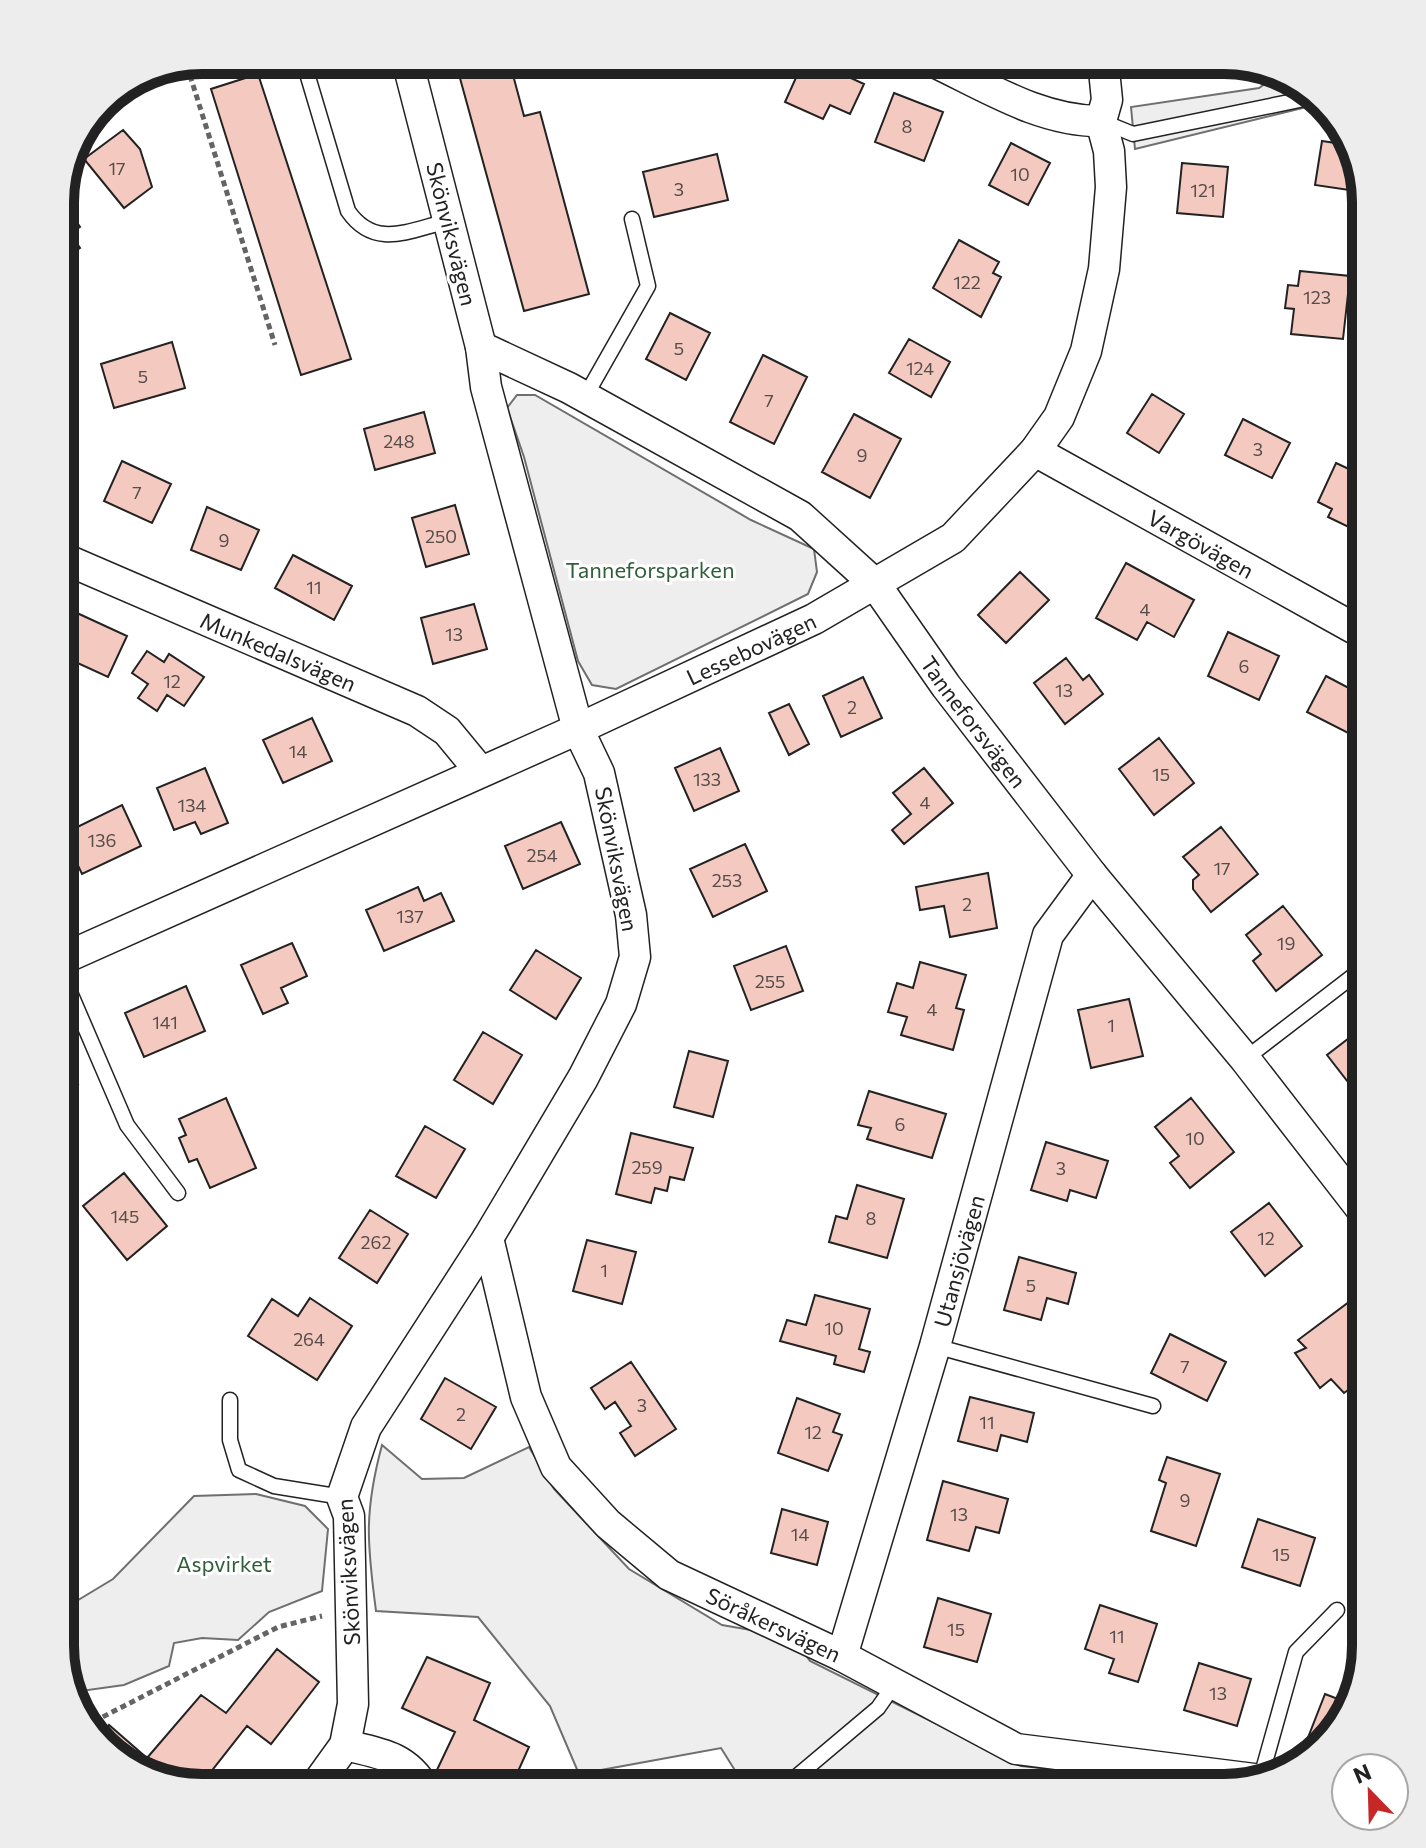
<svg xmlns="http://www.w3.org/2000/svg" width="1426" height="1848" font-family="Commissioner,sans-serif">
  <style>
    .green { fill: #eee; stroke: #6f6f6f; stroke-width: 2 }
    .building { fill: #f3c9c0; stroke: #222; stroke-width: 2 }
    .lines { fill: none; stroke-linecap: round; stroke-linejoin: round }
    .service-casing { stroke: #222; stroke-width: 17 }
    .minor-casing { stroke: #222; stroke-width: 33 }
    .path { stroke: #646464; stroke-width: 5; stroke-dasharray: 6 4; stroke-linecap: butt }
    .service { stroke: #fff; stroke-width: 14 }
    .minor { stroke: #fff; stroke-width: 30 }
    .labels { text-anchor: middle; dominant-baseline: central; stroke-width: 6; stroke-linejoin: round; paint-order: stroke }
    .number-label { font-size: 18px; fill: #564c4a }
    .street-label { font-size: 22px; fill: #222; stroke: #fff }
    .park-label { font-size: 22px; fill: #2f5e38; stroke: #fff }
    .rim { fill: none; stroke: #222; stroke-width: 10 }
  </style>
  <rect width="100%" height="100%" fill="#fff"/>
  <path class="green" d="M1279,74L1295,79L1324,107L1319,104L1135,149L1131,107L1259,88Z
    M517,395H535L751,520L814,549L817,572L808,594L616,689L592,685L578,661L524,457L507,408Z
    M382,1445L422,1479L464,1478L529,1447L554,1489L629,1569L722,1625L792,1637L810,1661L1021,1766L1140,1778L1188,1788H746L721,1748L579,1774L550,1706L478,1617L376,1611C367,1543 364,1512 382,1445Z
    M256,1494L305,1506L328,1529L322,1591L269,1612L238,1640L202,1638L174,1643L169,1666L124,1685L74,1692L60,1646V1611L113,1579L194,1496Z"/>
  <path class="building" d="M455,60H509L524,116L540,112L589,294L524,311Z
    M804,60H812L864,84L850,114L830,105L823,119L785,102Z
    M258,74L351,359L301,375L211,89Z
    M894,93L943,112L924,161L875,142Z
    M123,130L140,149L152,187L124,208L84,159Z
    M1322,141L1349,145L1363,192L1315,185Z
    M1011,143L1050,163L1028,205L989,185Z
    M717,154L728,200L654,217L643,172Z
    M1182,163L1228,167L1223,217L1177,213Z
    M64,203L80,227L70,233L80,248L60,261V206Z
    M959,240L999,262L993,273L1001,277L981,317L933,288Z
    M1300,271L1350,276L1343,339L1291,334L1294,309L1285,308L1288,285L1298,286Z
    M670,313L710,333L686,380L646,359Z
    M909,339L950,362L931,397L889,373Z
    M172,342L185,388L114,408L101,364Z
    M763,355L807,377L774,444L730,422Z
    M1152,394L1184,414L1159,453L1127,433Z
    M424,412L435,453L375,470L364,429Z
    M854,414L901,439L870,498L822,472Z
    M1243,419L1290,443L1272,478L1225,455Z
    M122,461L171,484L152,523L104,501Z
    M1336,463L1366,477V522L1361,533L1328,517L1332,509L1318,502Z
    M455,505L469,554L426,567L412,518Z
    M207,507L259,530L241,570L191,550Z
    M293,555L352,586L334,620L275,588Z
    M1126,563L1194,600L1174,637L1147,622L1137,640L1096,618Z
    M1020,572L1049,600L1006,643L978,615Z
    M474,604L487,649L433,664L421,618Z
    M77,613L127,636L108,677L60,655Z
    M1228,632L1279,656L1259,700L1208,676Z
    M147,651L164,662L169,654L204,677L184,706L167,695L157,711L138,698L148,684L132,673Z
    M1066,658L1083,680L1089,675L1103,694L1065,724L1034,683Z
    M1326,676L1366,697V723L1358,738L1307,712Z
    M863,677L882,718L841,737L823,696Z
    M789,704L809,744L789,755L769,713Z
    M312,718L332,761L283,783L263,740Z
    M1159,738L1194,783L1154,815L1119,769Z
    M720,748L739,791L694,811L675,768Z
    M205,768L228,823L201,834L195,822L174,830L157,788Z
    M924,768L953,803L904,844L892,830L911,814L893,793Z
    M122,805L141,846L82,874L63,834Z
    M561,822L580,864L523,889L505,846Z
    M1221,827L1258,874L1211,912L1193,889V880L1199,875L1183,857Z
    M745,844L767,891L713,917L690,869Z
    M1366,851V884L1353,878Z
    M988,873L997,928L950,937L944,906L920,910L916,887Z
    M418,887L424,901L441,893L454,921L384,951L366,910Z
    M1283,906L1322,955L1276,991L1253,961L1261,954L1246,935Z
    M292,943L307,976L281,988L288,1003L263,1014L241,965Z
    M786,946L803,991L751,1010L734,966Z
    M536,950L581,978L556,1019L510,990Z
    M920,962L966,975L956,1008L964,1010L953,1050L901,1035L907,1017L888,1012L897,983L913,988Z
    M186,986L205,1031L144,1057L125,1013Z
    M1129,999L1143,1056L1091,1068L1078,1010Z
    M1366,1025V1097L1362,1100L1327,1055Z
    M483,1032L522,1055L493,1104L454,1080Z
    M63,1051L78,1084L60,1091V1052Z
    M689,1051L728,1061L713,1117L674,1107Z
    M869,1091L946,1114L932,1158L867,1139L871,1128L858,1125Z
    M226,1098L256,1168L210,1188L197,1159L189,1162L179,1138L186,1135L179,1119Z
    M1191,1098L1234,1152L1190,1188L1170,1163L1179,1156L1155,1127Z
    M425,1126L465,1149L436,1198L396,1176Z
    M631,1133L693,1148L684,1180L670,1177L667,1191L655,1188L651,1203L616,1194Z
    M1046,1142L1108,1161L1096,1198L1070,1190L1067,1201L1031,1190Z
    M124,1173L167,1226L127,1260L83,1206Z
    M857,1185L904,1199L887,1258L829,1242L836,1216L847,1219Z
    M1269,1203L1302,1246L1265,1276L1231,1232Z
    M370,1210L408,1234L377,1283L339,1258Z
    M587,1240L636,1252L622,1304L573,1291Z
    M1019,1257L1076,1273L1068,1304L1047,1298L1041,1320L1004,1310Z
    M1361,1293L1366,1300V1345L1362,1348L1366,1353V1377L1344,1393L1331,1379L1320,1388L1295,1353L1306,1348L1298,1340Z
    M815,1295L870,1309L859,1349L870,1352L864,1372L834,1364L836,1356L780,1341L787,1320L806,1325Z
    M310,1298L352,1326L317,1380L248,1336L272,1299L298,1316Z
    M1170,1334L1226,1362L1207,1401L1151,1373Z
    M631,1362L676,1429L635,1456L620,1433L631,1426L615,1402L605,1409L591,1388Z
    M445,1378L496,1407L471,1449L421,1419Z
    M970,1397L1034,1413L1027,1442L1001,1435L997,1451L958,1441Z
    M797,1398L840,1414L833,1432L842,1435L828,1471L778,1453Z
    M1167,1457L1220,1474L1196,1546L1151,1531L1166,1483L1159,1480Z
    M943,1481L1008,1499L999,1533L976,1527L969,1551L927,1540Z
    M782,1509L828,1522L817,1565L771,1553Z
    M1258,1519L1315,1538L1300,1586L1242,1567Z
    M1366,1579V1612L1349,1595Z
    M938,1598L991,1614L977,1662L924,1647Z
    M1100,1605L1157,1624L1138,1682L1109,1673L1114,1659L1085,1649Z
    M277,1649L319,1682L271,1744L247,1726L199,1787L169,1776L167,1779L131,1769L98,1738L109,1725L147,1758L201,1695L226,1713Z
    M427,1657L490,1683L474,1720L529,1747L515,1778L536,1788H477L436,1772L455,1732L402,1708Z
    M1199,1663L1251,1679L1237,1726L1184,1710Z
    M1325,1694L1351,1704L1347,1717L1310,1756L1302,1753Z"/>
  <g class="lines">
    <defs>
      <path id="service" d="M303,60L348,211C375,250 409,230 449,221
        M1101,121L1133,134L1314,97
        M585,397L648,286L632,219
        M71,956L66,983L127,1125L178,1193
        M1245,1059L1366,966
        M935,1346L1153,1406
        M230,1400V1440L239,1470L274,1486L342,1497
        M1261,1777L1296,1652L1337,1610
        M783,1788L878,1708L894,1685"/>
      <g id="minor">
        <path d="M930,60C984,85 1040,122 1101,121"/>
        <path id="s1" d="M481,347L569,388L800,516L875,584L946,686L1092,875L1245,1059L1366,1215"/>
        <path id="s2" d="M1035,451L1366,635"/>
        <path id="s3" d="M60,557L417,711L447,731L480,771"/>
        <path id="s4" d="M60,960L578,729L814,619L953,538L1035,451L1059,417L1086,351L1104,269L1111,187L1109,151L1101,121L1107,100L1103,60"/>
        <path id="s5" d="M488,1238L526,1397L556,1467L608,1524L669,1575L842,1656L1016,1749L1254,1779"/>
        <path id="s6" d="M842,1656L935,1346L1048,935L1092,875"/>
        <path d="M345,1745C379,1753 406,1756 424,1788"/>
        <path d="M314,1788L345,1745L353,1704L349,1516L342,1497L366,1427L488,1238L583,1078L621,1004L635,957L631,915L599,773L578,729L486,387L481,347L407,60"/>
      </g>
    </defs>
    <use href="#service" class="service-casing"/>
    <use href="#minor" class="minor-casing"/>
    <path class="path" d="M187,66L275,345
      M82,1718L89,1721
      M85,1726L278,1627L322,1616"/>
    <use href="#service" class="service"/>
    <use href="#minor" class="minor"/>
  </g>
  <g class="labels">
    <g class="number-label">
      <text x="907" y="126">8</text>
      <text x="117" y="168">17</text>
      <text x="1020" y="174">10</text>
      <text x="679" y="189">3</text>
      <text x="1203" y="190">121</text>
      <text x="967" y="282">122</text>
      <text x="1317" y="297">123</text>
      <text x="679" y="348">5</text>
      <text x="920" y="368">124</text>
      <text x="143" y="376">5</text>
      <text x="769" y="400">7</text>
      <text x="399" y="441">248</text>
      <text x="1258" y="449">3</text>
      <text x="862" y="455">9</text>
      <text x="137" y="492">7</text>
      <text x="441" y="536">250</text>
      <text x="224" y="540">9</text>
      <text x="314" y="587">11</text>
      <text x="1145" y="609">4</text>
      <text x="454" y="634">13</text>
      <text x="1244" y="666">6</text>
      <text x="172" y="681">12</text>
      <text x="1064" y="690">13</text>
      <text x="852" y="707">2</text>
      <text x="298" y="751">14</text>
      <text x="1161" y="774">15</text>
      <text x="707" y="779">133</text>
      <text x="925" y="802">4</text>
      <text x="192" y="805">134</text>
      <text x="102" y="840">136</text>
      <text x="542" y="855">254</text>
      <text x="1222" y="868">17</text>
      <text x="727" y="880">253</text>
      <text x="967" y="904">2</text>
      <text x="410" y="916">137</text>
      <text x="1286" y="943">19</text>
      <text x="770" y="981">255</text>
      <text x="932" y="1009">4</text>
      <text x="165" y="1022">141</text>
      <text x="1111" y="1025">1</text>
      <text x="900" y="1124">6</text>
      <text x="1195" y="1138">10</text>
      <text x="647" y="1167">259</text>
      <text x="1061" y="1168">3</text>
      <text x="125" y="1216">145</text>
      <text x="871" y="1218">8</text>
      <text x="1266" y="1238">12</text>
      <text x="376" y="1242">262</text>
      <text x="604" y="1270">1</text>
      <text x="1031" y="1285">5</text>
      <text x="834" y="1328">10</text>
      <text x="309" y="1339">264</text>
      <text x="1185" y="1366">7</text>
      <text x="642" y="1405">3</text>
      <text x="461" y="1414">2</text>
      <text x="987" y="1422">11</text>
      <text x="813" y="1432">12</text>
      <text x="1185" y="1500">9</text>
      <text x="959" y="1514">13</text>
      <text x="800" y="1534">14</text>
      <text x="1281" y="1554">15</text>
      <text x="956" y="1629">15</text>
      <text x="1117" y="1636">11</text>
      <text x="1218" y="1693">13</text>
    </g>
    <g class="street-label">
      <text transform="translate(452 234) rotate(76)">Skönviksvägen</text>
      <text stroke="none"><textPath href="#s2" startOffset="190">Vargövägen</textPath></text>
      <text stroke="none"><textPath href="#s4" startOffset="758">Lessebovägen</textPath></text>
      <text stroke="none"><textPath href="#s3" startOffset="238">Munkedalsvägen</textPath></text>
      <text stroke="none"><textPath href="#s1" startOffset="632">Tanneforsvägen</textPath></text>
      <text transform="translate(617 859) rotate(79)">Skönviksvägen</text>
      <text stroke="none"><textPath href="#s6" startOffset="412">Utansjövägen</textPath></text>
      <text transform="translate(348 1572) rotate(-93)">Skönviksvägen</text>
      <text stroke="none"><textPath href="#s5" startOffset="512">Söråkersvägen</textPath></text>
    </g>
    <g class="park-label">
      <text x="650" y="569">Tanneforsparken</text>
      <text x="224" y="1563">Aspvirket</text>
    </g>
  </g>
  <path d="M0 0H1426V1848H0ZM202 74H1224A128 128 0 0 1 1352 202V1646A128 128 0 0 1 1224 1774H202A128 128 0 0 1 74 1646V202A128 128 0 0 1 202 74Z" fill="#ededed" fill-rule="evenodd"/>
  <path class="rim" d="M202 74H1224A128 128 0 0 1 1352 202V1646A128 128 0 0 1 1224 1774H202A128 128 0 0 1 74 1646V202A128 128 0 0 1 202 74Z"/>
  <g transform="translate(1370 1792) rotate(337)"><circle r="38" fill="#ffffff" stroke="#a7a7a7" stroke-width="2"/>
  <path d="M0-6L14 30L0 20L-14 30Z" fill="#c62828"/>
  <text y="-12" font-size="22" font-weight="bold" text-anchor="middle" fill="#222222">N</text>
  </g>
</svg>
